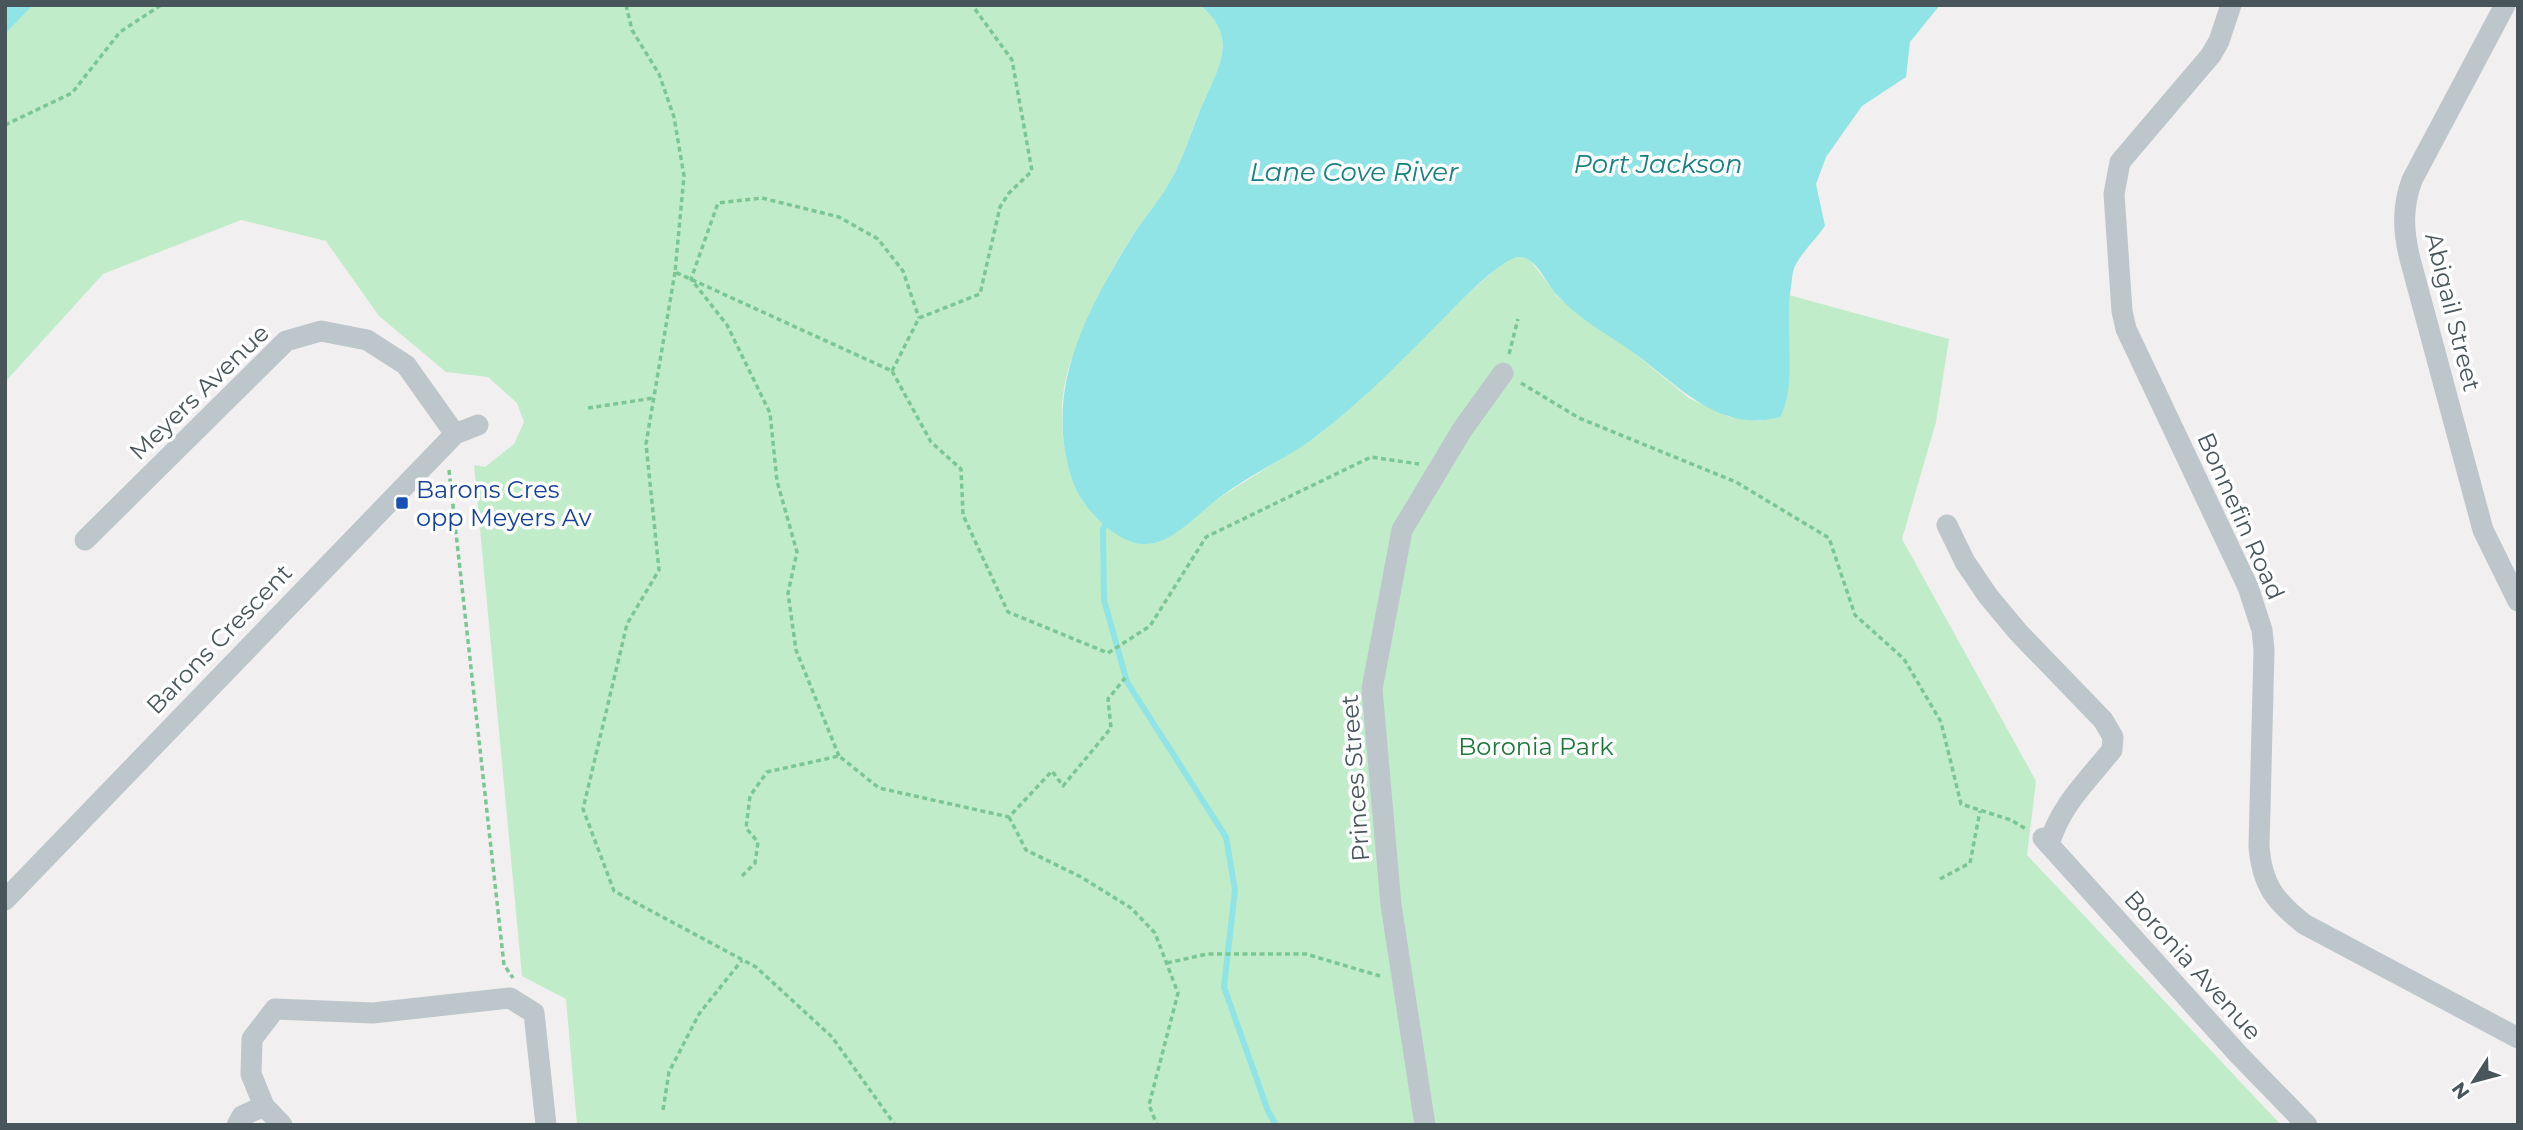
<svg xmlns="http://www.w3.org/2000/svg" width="2523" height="1130" font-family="Montserrat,sans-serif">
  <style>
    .green { fill: #c1ecc9 }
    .water { fill: #91e4e5 }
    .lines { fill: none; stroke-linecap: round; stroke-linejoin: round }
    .stream { stroke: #91e4e5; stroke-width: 6 }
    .path { stroke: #7bc793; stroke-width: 3.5; stroke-dasharray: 5 3.5; stroke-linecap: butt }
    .minor { stroke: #bcc6cb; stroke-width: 21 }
    .transit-dot { fill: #1a4fb4; stroke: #fff; stroke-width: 2.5 }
    .labels { text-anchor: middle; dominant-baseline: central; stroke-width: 7; stroke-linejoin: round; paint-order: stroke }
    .street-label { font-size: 24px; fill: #48565b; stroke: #fff }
    .transit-label { font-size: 24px; fill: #164399; stroke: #fff; text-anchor: start }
    .park-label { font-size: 24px; fill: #1e773a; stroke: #fff }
    .water-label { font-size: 26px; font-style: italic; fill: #168183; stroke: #fff }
  </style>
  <rect width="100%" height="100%" fill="#f1efef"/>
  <path class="green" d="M33,5H1200C1211,14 1221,24 1222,40C1224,67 1210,86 1200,110C1191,131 1185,154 1174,174C1163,197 1146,215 1132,236C1109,273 1088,313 1073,355C1060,389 1059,425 1067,460C1076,497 1096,523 1130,541L1211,503L1320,434L1360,400L1461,300L1503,263L1513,258L1522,256L1530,260L1558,297L1572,309L1634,353L1689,398L1729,417L1761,421L1787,322L1789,295L1949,339L1936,422L1902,539L2036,781L2027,855L2281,1125H577L566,999L522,976L474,465L485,467L514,444L524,422L517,403L488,377L446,372L379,316L326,241L241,220L103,274L5,382V34Z"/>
  <path class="water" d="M5,5H33L5,34Z
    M1200,5H1940L1910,42L1906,77L1862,106L1826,157L1816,184L1825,226C1816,239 1802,252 1795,266C1792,272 1792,281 1791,287C1784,326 1798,386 1780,417C1717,434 1677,383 1631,351C1606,333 1577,318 1557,295C1546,284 1536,255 1518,257C1503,258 1459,302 1447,315C1407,355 1367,397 1322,432C1290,457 1252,473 1220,497C1198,513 1171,546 1142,544C1118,542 1093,517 1081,498C1072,484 1068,467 1065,451C1052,372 1092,303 1131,238C1142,220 1157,204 1168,185C1182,162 1189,138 1199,113C1214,75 1243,39 1200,5Z"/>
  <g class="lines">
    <path class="stream" d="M1108,520L1103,529L1104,600L1127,682L1226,837L1235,890L1224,987L1268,1111L1276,1125"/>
    <path class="path" d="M626,5L632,30L659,74L674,117L684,176L675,272L892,371
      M5,125L72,93L120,32L161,5
      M675,272L646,444L659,570L627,624L583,809L614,891L756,967L832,1037L895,1125
      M1509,354L1518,319
      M892,371L931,442L961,469L963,515L1008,612L1108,653L1150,626L1206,537L1371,457L1419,464
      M892,371L919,318L980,294L1000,207L1009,193L1032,171L1012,60L972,5
      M1521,383L1579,418L1736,482L1829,538L1855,615L1904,659L1941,722L1961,804L2011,820L2026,829
      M588,408L654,398
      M449,470L504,965L513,978
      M839,756L796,650L788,593L797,552L777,481L770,413L727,325L691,279L718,203L762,198L839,217L878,239L903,271L919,318
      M1009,817L1026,850L1081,877L1131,908L1155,933L1178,993L1149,1105L1157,1125
      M742,876L755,863L758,842L746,828L750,796L767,772L839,756L879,788L1009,817L1052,771L1063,786L1111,728L1108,699L1125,678
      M1940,879L1970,863L1980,811
      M1167,963L1207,954H1306L1380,976
      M663,1110L669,1072L699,1014L742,960"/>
    <path class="minor" d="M2231,5L2219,41L2211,55L2120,162L2114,194L2122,311L2126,329L2248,587L2262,630L2264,650L2259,847C2262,885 2275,901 2304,924L2518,1038
      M2505,5L2412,180C2402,207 2403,231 2410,259L2483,530L2518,601
      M1947,525L1965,562L1988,596L2018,632L2103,720L2113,737L2112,750C2088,780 2059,807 2049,845
      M85,540L286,341L321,331L367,340L406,365L455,434
      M2043,838L2238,1054L2307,1125
      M5,900L455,434L478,425
      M237,1125L242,1116L264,1106
      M282,1125L264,1106L251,1074L252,1039L275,1009L373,1013L510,998L534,1013L546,1125
      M1425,1125L1391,905L1372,689L1402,530L1462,430L1503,373"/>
  </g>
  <rect class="transit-dot" x="395" y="496" width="14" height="14" rx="3.5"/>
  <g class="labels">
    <g class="street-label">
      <text transform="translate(2453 312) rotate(76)">Abigail Street</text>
      <text transform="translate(199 392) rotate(-44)">Meyers Avenue</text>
      <text transform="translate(2241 516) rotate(66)">Bonnefin Road</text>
      <text transform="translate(219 639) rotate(-46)">Barons Crescent</text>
      <text transform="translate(1355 778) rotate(-94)">Princes Street</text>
      <text transform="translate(2193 965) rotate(48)">Boronia Avenue</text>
    </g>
    <g class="transit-label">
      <text x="416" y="489">Barons Cres<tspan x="416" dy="28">opp Meyers Av</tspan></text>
    </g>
    <g class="park-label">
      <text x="1536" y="746">Boronia Park</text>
    </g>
    <g class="water-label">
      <text x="1658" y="164">Port Jackson</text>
      <text x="1354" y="172">Lane Cove River</text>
    </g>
  </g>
  <rect width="2523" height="1130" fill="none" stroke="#48565b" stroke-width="14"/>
  <g transform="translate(2474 1081) rotate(234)" stroke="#ffffff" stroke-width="5" paint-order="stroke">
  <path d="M0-5L12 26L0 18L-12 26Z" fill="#48565b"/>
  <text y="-10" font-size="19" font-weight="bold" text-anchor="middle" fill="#48565b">N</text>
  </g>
</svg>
